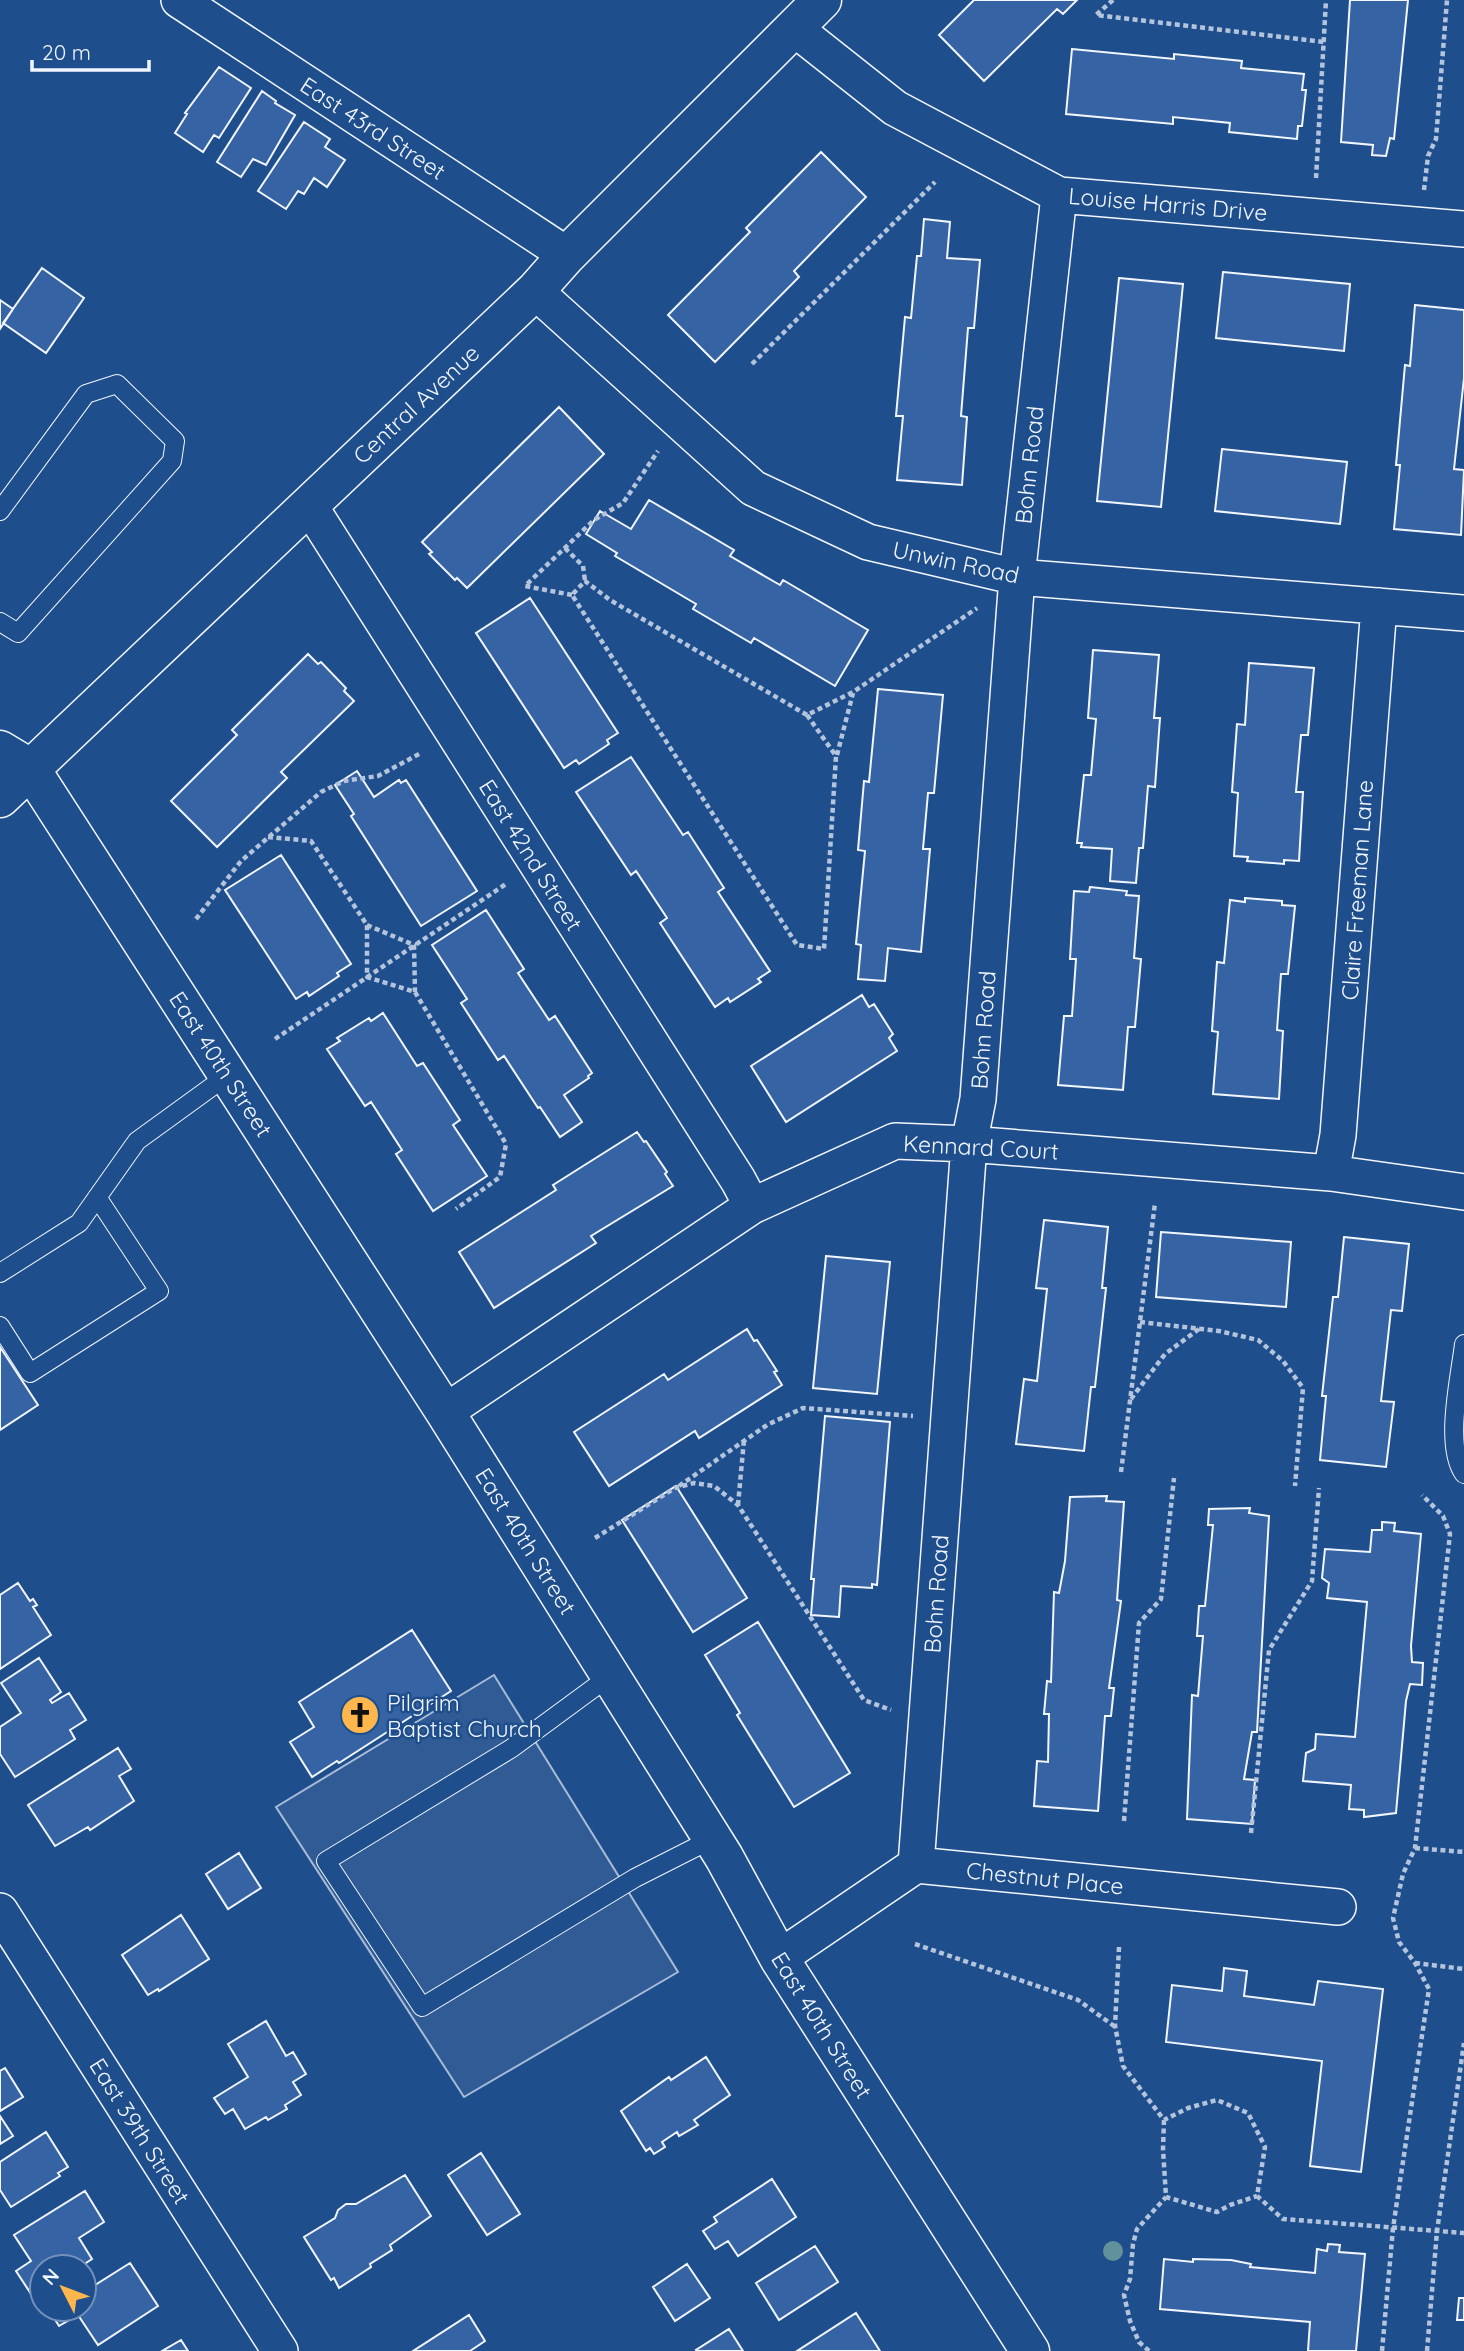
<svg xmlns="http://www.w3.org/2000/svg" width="1464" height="2351" font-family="Quicksand,sans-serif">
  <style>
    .parking { fill: #305b95; stroke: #a8bbd7; stroke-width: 2 }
    .building { fill: #3563a3; stroke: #f2f6ff; stroke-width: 2 }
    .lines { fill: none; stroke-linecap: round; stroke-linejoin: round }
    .service-casing { stroke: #f2f6ff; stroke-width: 20 }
    .minor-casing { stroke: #f2f6ff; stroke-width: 38 }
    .tertiary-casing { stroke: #f2f6ff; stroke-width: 41 }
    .path { stroke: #b3c4dc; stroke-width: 4.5; stroke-dasharray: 5 3.5; stroke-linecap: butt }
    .service { stroke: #1f4e8c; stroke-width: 18 }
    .minor { stroke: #1f4e8c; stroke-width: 35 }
    .tertiary { stroke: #1f4e8c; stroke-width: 38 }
    .tree { fill: #61919a }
    .labels { text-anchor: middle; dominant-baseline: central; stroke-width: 5; stroke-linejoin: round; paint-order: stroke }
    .street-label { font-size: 23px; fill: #f2f6ff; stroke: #1f4e8c }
    .poi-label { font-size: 23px; fill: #f2f6ff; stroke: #1f4e8c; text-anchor: start }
  </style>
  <rect width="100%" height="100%" fill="#1f4e8c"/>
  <path class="parking" d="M494,1675L678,1972L464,2097L276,1807Z"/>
  <path class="building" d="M974,0H1077L1063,14L1057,9L984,81L939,35Z
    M1350,0H1408L1394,139L1390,138L1386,156L1372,155L1373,145L1341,142Z
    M1072,49L1174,59V54L1242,61L1241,68L1304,74L1302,90H1306L1302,126H1298L1297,139L1229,132L1230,123L1173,117V124L1066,114Z
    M219,67L251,88L219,138L214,135L203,152L175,133L187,114L185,113Z
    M262,91L276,101L275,103L295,115L266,165L253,159L241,177L217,162Z
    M304,122L330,139L325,147L345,160L327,187L314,178L304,194L298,191L286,209L258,191Z
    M821,152L866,197L794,271L799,277L715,362L668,315L750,232L746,228Z
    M924,219L950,222L947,258L980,260L974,328H968L961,416L967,417L962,485L897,480L903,416H896L905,317L911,318L917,256H921Z
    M42,268L84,298L46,353L3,323Z
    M1223,272L1350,284L1344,351L1216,338Z
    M1119,278L1183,284L1161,507L1097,501Z
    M0,300L13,309L0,329Z
    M1415,305L1464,310V378L1454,469L1464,470L1461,535L1394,529L1400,465H1396L1405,365L1410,366Z
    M559,407L604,454L467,588L457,578L455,580L429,554L432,552L422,542Z
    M1222,449L1347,462L1340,524L1215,511Z
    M649,500L734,550L730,556L780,585L783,580L868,630L835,686L754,638L751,643L693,609L696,604L615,556L617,553L586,534L600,511L631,529Z
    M530,598L618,733L607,740L609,744L579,764L576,760L564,768L476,633Z
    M1093,650L1159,655L1154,718H1160L1155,787L1148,786L1143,848H1139L1136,883L1110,881L1112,849L1081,847L1082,843H1077L1084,775H1091L1096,719L1088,718Z
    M308,654L318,664L321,662L346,688L344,691L354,701L281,772L287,778L217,847L171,801L237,735L232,730Z
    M1249,663L1314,668L1308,735H1301L1296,792H1303L1299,861L1284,860V864L1247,861L1248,857L1234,856L1238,793L1232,792L1237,724L1245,725Z
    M878,689L943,695L934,793H928L923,849H930L921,952L888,948L885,981L858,979L861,945L856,944L865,851L858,850L864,781L869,782Z
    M631,757L683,835L688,832L724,888L718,892L770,971L758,979L761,982L730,1002L728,998L715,1007L660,923L667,918L636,871L631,875L576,792Z
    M357,771L374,797L399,780L401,783L406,780L477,891L421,926L351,816L354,814L335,785Z
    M281,855L351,964L337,973L339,976L309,996L307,992L296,999L225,890Z
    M1090,887L1127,891L1126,895L1139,896L1134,958L1141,959L1135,1027H1128L1123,1090L1058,1085L1064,1016H1072L1076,959H1070L1074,891L1089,892Z
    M1245,898L1282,901V905L1295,906L1288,974H1281L1277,1030L1283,1031L1279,1099L1213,1094L1218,1032L1212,1031L1217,962L1224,963L1230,900L1245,902Z
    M486,910L524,969L518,973L549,1020L555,1016L592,1073L588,1076L589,1078L564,1095L582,1122L560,1137L540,1107L538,1108L504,1056L498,1060L461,1003L467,999L432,945Z
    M862,995L869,1007L874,1004L893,1034L889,1038L897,1051L786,1122L751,1066Z
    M383,1013L417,1066L423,1063L460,1120L453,1125L487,1176L433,1211L396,1154L402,1150L371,1102L365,1106L327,1049L340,1041L337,1038L369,1018L371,1021Z
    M637,1132L644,1142L646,1141L667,1172L665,1174L673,1186L591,1236L596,1243L494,1308L459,1252L556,1190L553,1185Z
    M1044,1220L1108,1227L1102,1288H1106L1095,1387H1091L1084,1451L1016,1444L1024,1379L1037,1381L1047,1289L1036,1288Z
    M1161,1232L1291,1242L1286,1307L1156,1297Z
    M1344,1237L1409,1244L1402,1311L1391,1310L1381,1401L1394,1402L1386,1467L1320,1460L1326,1396H1322L1333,1297H1338Z
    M826,1256L890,1262L877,1394L813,1388Z
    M747,1329L754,1341L757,1340L777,1371L774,1372L782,1385L699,1438L695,1431L609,1486L574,1432L664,1374L668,1380Z
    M0,1347L38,1405L0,1430Z
    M825,1416L890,1422L877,1585L872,1584V1588L841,1586L839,1617L811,1615L814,1579H811Z
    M676,1486L747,1598L693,1632L622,1520Z
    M1107,1496L1106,1501L1124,1502L1117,1600L1121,1601L1109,1688H1114L1111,1716H1105L1098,1811L1034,1806L1037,1761L1048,1762L1049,1714H1044L1047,1681L1051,1682L1054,1592L1059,1593L1065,1561L1070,1497Z
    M1250,1508L1249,1513L1269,1516L1257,1732H1252L1244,1779L1255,1780L1252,1824L1187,1819L1192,1695L1198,1696L1203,1636H1197L1199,1606H1205L1213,1525H1208L1209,1509Z
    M1382,1522L1395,1523L1394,1531L1421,1534L1411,1646L1412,1662L1423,1663L1422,1685L1410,1684L1406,1701L1396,1813L1364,1817V1810L1349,1809L1351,1785L1303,1781L1306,1753L1315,1749L1316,1734L1355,1737L1367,1602L1327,1598L1329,1583L1322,1578L1325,1549L1370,1552L1372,1530H1382Z
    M18,1583L30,1601L33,1599L37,1605L33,1607L51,1635L0,1669V1595Z
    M758,1622L850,1773L794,1807L737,1715L740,1713L705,1655Z
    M412,1630L451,1691L339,1763L337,1761L312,1777L290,1742L314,1727L299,1702Z
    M39,1658L61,1692L50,1700L52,1703L69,1693L86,1720L70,1730L75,1739L15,1777L0,1754V1727L21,1713L1,1683Z
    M118,1748L131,1769L119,1776L134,1801L90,1830L88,1827L55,1846L28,1805Z
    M239,1853L261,1888L228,1909L206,1874Z
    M181,1915L209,1959L159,1991L158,1989L148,1995L122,1955Z
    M1224,1968L1247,1971L1244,1996L1314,2005L1318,1981L1383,1989L1361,2172L1310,2166L1322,2061L1166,2042L1172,1985L1222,1991Z
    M266,2021L286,2056L293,2052L306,2074L293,2082L301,2095L285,2105L287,2109L268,2120L266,2117L245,2129L233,2109L225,2114L214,2098L248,2077L228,2044Z
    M706,2057L730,2095L694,2120L698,2125L679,2136L677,2132L662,2142L665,2147L654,2154L650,2148L646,2151L621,2111L669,2077L671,2080Z
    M5,2068L23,2097L0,2111V2071Z
    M0,2116L13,2136L0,2144Z
    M46,2132L68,2167L58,2173L60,2176L11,2207L0,2190V2162Z
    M481,2153L520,2214L487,2235L448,2175Z
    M405,2175L431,2216L390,2245L392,2250L370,2264L371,2267L339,2288L334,2278L331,2280L304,2237L335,2218L338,2210L346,2204H356Z
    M772,2179L796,2217L738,2256L728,2241L715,2249L703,2231L717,2222L714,2217Z
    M85,2191L104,2222L79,2238L92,2259L80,2267H42V2291L33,2297L16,2271L31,2261L14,2235Z
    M1328,2244L1340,2245L1339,2252L1365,2254L1356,2351H1308L1310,2322L1160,2309L1164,2259L1193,2262V2259L1231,2260L1251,2264L1250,2267L1315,2273L1317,2249L1327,2251Z
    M815,2246L838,2282L779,2320L756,2283Z
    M130,2263L158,2306L98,2345L78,2315L59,2326L49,2310L84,2309V2292Z
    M687,2264L710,2298L675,2321L653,2287Z
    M1459,2298H1464V2320H1457Z
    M856,2313L880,2351H797Z
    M469,2315L485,2341L470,2351H413Z
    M729,2329L743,2351H697L696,2350Z
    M181,2340L188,2351H162Z"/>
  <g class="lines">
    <defs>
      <path id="service" d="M0,511L86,394L117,384L175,441L172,461L18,633L0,622
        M0,1273L79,1223L137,1141L228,1075
        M0,1326L30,1373L159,1291L97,1197
        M1464,1344C1460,1378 1444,1446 1464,1474
        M610,1676L512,1748L326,1861L422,2007L635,1878L712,1839"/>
      <path id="minor" d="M179,0L567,255
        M794,28L895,108L1059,195L1464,229
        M535,291L753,488L868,542L1017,577L1464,613
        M309,505L738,1180L752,1206
        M1331,1173L1338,1135L1379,606
        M445,1412L752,1206L895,1141L969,1144L1331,1173L1464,1192
        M916,1865L966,1185L969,1144L978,1099L1017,577L1059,195
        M0,1911L280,2351
        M779,1958L916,1865L1338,1907"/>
      <path id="tertiary" d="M0,750L30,768L445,1412L724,1857L779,1958L1030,2351
        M0,798L535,291L567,255L822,0"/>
    </defs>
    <use href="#service" class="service-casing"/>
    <use href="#minor" class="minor-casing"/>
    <use href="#tertiary" class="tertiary-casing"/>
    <path class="path" d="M1113,0L1096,15L1324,42
      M1316,178L1326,0
      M1424,190L1428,156L1436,139L1447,0
      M752,364L935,182
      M565,548L583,566L585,581
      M572,595L525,586L594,520L623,503L658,451
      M807,715L610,600L585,581L572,595L797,945L824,949L836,756L807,715L853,692L977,608
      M837,755L853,693
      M268,837L311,841L367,925V977L415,992L506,1144L500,1177L456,1209
      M196,919L241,861L321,792L344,781L378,776L421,753
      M367,925L414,945L415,992
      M275,1039L506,884
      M1140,1322L1219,1331L1258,1340L1283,1361L1303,1388L1295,1486
      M1131,1399L1165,1354L1199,1329
      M1121,1472L1155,1203
      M679,1486L767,1425L803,1408L913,1416
      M738,1505L744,1440
      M595,1538L675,1488L694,1483L714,1486L738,1505L864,1700L891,1710
      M1124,1821L1139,1623L1161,1599L1174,1478
      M1251,1833L1269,1650L1312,1581L1319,1488
      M1415,1848L1464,1852
      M915,1944L1078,2000L1114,2026
      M1119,1947L1115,2026L1123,2066L1164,2120L1188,2108L1217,2100L1248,2113L1265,2147L1257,2196L1283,2219L1464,2233
      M1415,1963L1464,1969
      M1164,2120L1163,2149L1166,2197L1217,2212L1230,2205L1257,2196
      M1149,2351L1139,2342L1130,2321L1124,2295L1130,2279L1133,2244L1137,2229L1166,2197
      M1382,2351L1393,2228L1429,1989L1415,1963L1399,1942L1393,1918L1403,1874L1415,1848L1450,1534L1443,1516L1422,1495
      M1427,2351L1437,2231L1464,2043"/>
    <use href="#service" class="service"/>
    <use href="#minor" class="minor"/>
    <use href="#tertiary" class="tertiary"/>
  </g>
  <circle class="tree" cx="1113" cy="2251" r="10"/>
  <defs>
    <symbol id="church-disc" viewBox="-11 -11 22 22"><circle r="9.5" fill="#ffb74d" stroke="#1f4e8c"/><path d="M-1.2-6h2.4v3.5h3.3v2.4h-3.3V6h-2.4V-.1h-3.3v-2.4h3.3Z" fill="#111"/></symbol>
  </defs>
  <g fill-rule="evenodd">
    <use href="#church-disc" x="338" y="1693" width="44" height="44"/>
  </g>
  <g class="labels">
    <g class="street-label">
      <text transform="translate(373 128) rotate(33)">East 43rd Street</text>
      <text transform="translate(1168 204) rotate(5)">Louise Harris Drive</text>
      <text transform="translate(416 404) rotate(-43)">Central Avenue</text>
      <text transform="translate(1029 465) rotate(-84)">Bohn Road</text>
      <text transform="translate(956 562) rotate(12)">Unwin Road</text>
      <text transform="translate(531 855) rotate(58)">East 42nd Street</text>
      <text transform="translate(1357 890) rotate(-86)">Claire Freeman Lane</text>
      <text transform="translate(983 1030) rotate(-86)">Bohn Road</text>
      <text transform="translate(221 1064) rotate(57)">East 40th Street</text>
      <text transform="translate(981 1147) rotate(3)">Kennard Court</text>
      <text transform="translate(526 1541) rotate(58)">East 40th Street</text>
      <text transform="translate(936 1594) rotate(-86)">Bohn Road</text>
      <text transform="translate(1045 1878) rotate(6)">Chestnut Place</text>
      <text transform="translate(822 2025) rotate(58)">East 40th Street</text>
      <text transform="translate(140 2131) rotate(58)">East 39th Street</text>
    </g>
    <g class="poi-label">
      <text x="387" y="1702">Pilgrim<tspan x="387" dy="26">Baptist Church</tspan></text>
    </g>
  </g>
  <g transform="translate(63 2288) rotate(312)"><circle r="33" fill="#1f4e8c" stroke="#7391ba" stroke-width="2"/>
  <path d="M0-5L12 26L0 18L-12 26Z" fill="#ffb74d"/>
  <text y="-10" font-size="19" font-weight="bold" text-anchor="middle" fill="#f2f6ff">N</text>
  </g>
  <path d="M32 60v10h117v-10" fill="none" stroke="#f2f6ff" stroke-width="3.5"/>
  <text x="42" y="60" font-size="21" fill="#f2f6ff" stroke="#1f4e8c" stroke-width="5" paint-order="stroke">20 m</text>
</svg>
